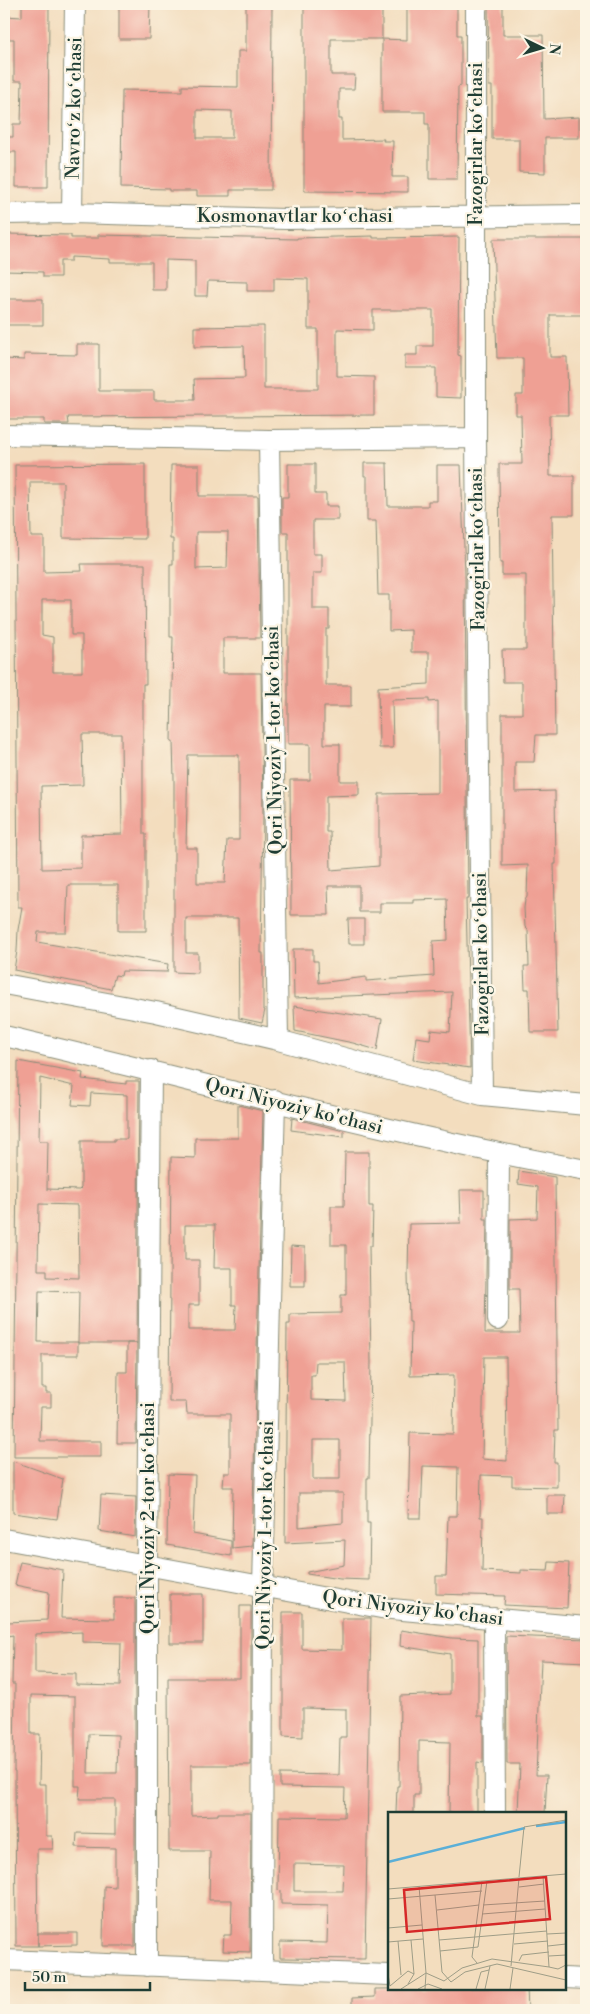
<svg xmlns="http://www.w3.org/2000/svg" width="590" height="2014" font-family="'Libre Bodoni',serif">
  <style>
    .building { fill: #efa094; fill-rule: evenodd }
    .lines { fill: none; stroke-linecap: round; stroke-linejoin: round }
    .minor-casing { stroke: #898d79; stroke-width: 22 }
    .minor { stroke: #fff; stroke-width: 20 }
    .labels { text-anchor: middle; dominant-baseline: central; stroke-width: 4.5; stroke-linejoin: round; paint-order: stroke }
    .street-label { font-size: 19px; fill: #1f3d34; stroke: #fcf5e5 }
    .inset-river { fill: none; stroke: #5bafd7; stroke-width: 2.5 }
    .inset-road { fill: none; stroke: #9e9d87; stroke-width: 1 }
    .view { fill: #d62828; fill-opacity: 0.15; stroke: #d62828; stroke-width: 2.5 }
    .inset-edge { fill: none; stroke: #1f3d34; stroke-width: 2.5 }
  </style>
  <rect width="100%" height="100%" fill="#fcf5e5"/>
  <filter id="ink" filterUnits="userSpaceOnUse"><feTurbulence type="fractalNoise" baseFrequency=".02" numOctaves="2"/><feDisplacementMap in="SourceGraphic" scale="10" xChannelSelector="R" yChannelSelector="G"/><feConvolveMatrix kernelMatrix="1 2 1 2 8 2 1 2 1" color-interpolation-filters="sRGB"/></filter>
  <filter id="wash" filterUnits="userSpaceOnUse"><feTurbulence type="fractalNoise" baseFrequency=".0096" numOctaves="4" result="noise"/><feDisplacementMap in="SourceGraphic" scale="20" xChannelSelector="R" yChannelSelector="G"/><feGaussianBlur stdDeviation="1.12" result="paint"/><feColorMatrix in="noise" values="0 0 0 0 0 0 0 0 0 0 0 0 0 0 0 0 0 1.4 0 .05"/><feComposite in="paint" operator="in"/></filter>
  <g filter="url(#wash)">
    <rect width="100%" height="100%" fill="#f3ddbe"/>
    <g id="blocks">
      <path class="building" d="M22,4H49L48,187H16V152H4V137H13V124H21L22,81H14V39H4V16L22,17Z
        M119,4H150L149,39H119Z
        M246,4H272L271,190H230V196H197V191H169V189L121,188L122,90L182,91V86L238,87V51H246ZM197,110L232,111V138H197Z
        M304,4H382V39H331V75H355L354,89H339V119H342V140L384,139L383,141H393L392,177H408V192L304,191Z
        M407,4H457V35H461V86L458,87L457,179H429V124H425V112H382V39L407,40Z
        M488,4H503V35H543L544,119L579,117V138H545V173L519,172V139H492V86H489Z
        M4,234L71,235V238H98V235L297,239V238L373,236V238L459,237L458,355L461,356V398L436,397V368H405V355H417V346H433V310H373V330L337,329V376L374,377V415L68,417L69,424H44V419H4V359L24,360V354L77,355V344H99V391H154V400H195L194,379L245,378L244,346L194,347V327L264,326V389H318V329H308V279L274,278V291H247V282L208,281L207,296H195V261L166,260V290H152V262H110V259L71,257V261H60V277H43V272L4,271Z
        M493,239H586V315H550V357H567L568,415H549L550,476H574V515H552L555,735H536L534,762H515V792L555,791L556,864H554L558,1032H530L529,989H525L524,966H529L528,930L525,927L524,908L525,900L527,897L528,865L502,866V714H522V682H503L502,650H526V575H502V563H500L499,464H522L521,415H516V395H523V358H497Z
        M4,299H43V325H4Z
        M364,463H387L388,506H428V501H437V465H461L465,574L468,899H466L470,1068L413,1060L416,1037L430,1039L431,1030L450,1032L452,992L294,998L293,949H313V961H318L319,983L366,977V981L434,976L433,941L448,940L447,899L413,900V903H380V912H359V886H328L329,915H291L290,780H310V744H288V532H282V497H288V464H315V494H326V506H338V520H313V554H322V573H313V609H329V629H326V685H351V707H324V744H340V781H359V795L326,796V832H330L331,870L379,866V794L438,793V701L429,702V699L392,700L393,748H379L378,687L429,684V652H411V630L389,631V595H378L376,521H367V476H364Z
        M145,464V539L63,538V482H30L31,537H44V572L82,571L81,564H145L146,684H143V834H146V931H118V885H68L66,932H38L37,942L168,964L167,972L122,971L121,976L115,975L111,989L14,970L17,951L18,930L22,907H18L15,465ZM42,600H71V635H82V672H53V637L42,635ZM82,734H121L122,834L81,835V868L42,869L41,786L83,785Z
        M171,465H199V496H258L260,638H223V673H261L263,814L261,953H263V1010H265L262,1023L239,1018L238,918H186V953H198V973L174,972V779L173,741H171L173,637H170V564H173V539H170ZM196,532H228L227,568L196,569ZM188,755H239V840H227L225,883H197V848H186Z
        M348,919H364V944H349Z
        M294,1006L382,1019L377,1050L353,1043L295,1031Z
        M18,1061L83,1073L82,1079L126,1084V1081H139L137,1343H78L79,1292L39,1291L38,1342H78V1355H42V1388H46V1393H51V1407H41L40,1441H101V1457H14ZM40,1078L74,1086L72,1105L90,1106L91,1093L127,1095V1139H114V1141H81V1188L79,1190L47,1189L48,1141H39ZM39,1204L78,1205L79,1278L47,1277V1270H38Z
        M238,1105L263,1111L252,1546L232,1548L233,1487H223L224,1473H230V1414H187L186,1402H169L171,1157L195,1158V1138H238ZM185,1225H215L214,1268H232V1305H236L235,1330H188V1305H199V1260H185Z
        M292,1118L344,1131V1137L291,1130Z
        M345,1152H369V1206H373L372,1246H369L371,1362L369,1478H367V1523H370L369,1580L340,1579L307,1574V1572L344,1565L345,1540L285,1543L287,1324H290V1314L341,1313V1295H346V1245H331V1206H344ZM316,1362H345L346,1401L311,1400V1375H315ZM313,1440H340V1479H313ZM299,1493H343V1523L299,1527Z
        M519,1171L555,1177L558,1430H555L554,1462H557V1487L512,1486V1476L481,1475L480,1517H483L482,1571L521,1573V1570L548,1571L549,1562L569,1563L567,1608L504,1605L505,1596L436,1594V1576H446L448,1516H457L458,1467L423,1466L421,1518H408L410,1433L453,1434L454,1375L410,1376L411,1322H409L408,1273L409,1224L461,1223L460,1190H484V1219H487L485,1333H520L519,1289H510V1219L537,1218L538,1187L518,1184ZM484,1357H506L507,1461L482,1459Z
        M291,1246L305,1247V1286H290Z
        M127,1343H137L136,1443H117L118,1372H127Z
        M13,1461L63,1479L57,1519L13,1513Z
        M168,1474L195,1475L193,1534L231,1541V1556L167,1545Z
        M101,1495L136,1497L135,1537L99,1531Z
        M547,1495H565L564,1514H547Z
        M20,1562L63,1570L61,1618L114,1619V1598H135V1946H103L104,1886L115,1887V1848L76,1847L77,1833L115,1834V1799H79L80,1786H75V1696L31,1695V1734H40L39,1784H46V1836H52L53,1849H37L38,1946H16L15,1771H14L15,1684H12L13,1635L7,1636L8,1622L47,1620L49,1592L15,1585ZM82,1632V1642L121,1643L120,1686L76,1685V1674L35,1673V1634ZM89,1734L118,1735L117,1773H88Z
        M170,1594H203V1643H170Z
        M240,1606H251V1765H191V1816L218,1815V1813H251L250,1952L223,1951L224,1935H231L232,1900H209L210,1851H169L168,1678H240Z
        M283,1612H302V1649L342,1650V1618H371L365,1959L280,1958V1942L327,1943L328,1905L281,1904V1891L278,1890L279,1816L344,1817L345,1788L280,1787V1774L339,1775L340,1737H346V1709L303,1708V1737L283,1736ZM294,1864L344,1865L343,1891H294Z
        M401,1630L452,1638L478,1639V1716H483V1763L477,1762V1813H449L450,1742L419,1741V1795H414V1813H396L397,1786H399L400,1696L450,1694V1654L400,1646Z
        M506,1636L586,1639V1662L541,1660L536,1775H547L545,1813H518L520,1764H507Z
        M38,1933H77V1945L38,1946Z
        M479,1988H527L528,2010H352V1998L375,1997V1989Z"/>
    </g>
  </g>
  <g filter="url(#ink)">
    <use href="#blocks" fill-opacity="0" stroke="#898d79" stroke-width="1"/>
    <g class="lines">
      <defs>
        <path id="minor" d="M476,4V438L482,1095
          M72,213L75,4
          M4,214L72,213L285,219L586,215
          M4,435L269,440L476,438
          M269,440L278,1040
          M4,984L156,1012L278,1040L482,1095L586,1105
          M4,1036C198,1081 390,1134 586,1170
          M498,1320L499,1154
          M4,1539L381,1608L586,1627
          M494,1618L495,1813
          M4,1960L389,1975
          M147,1966V1565L151,1070
          M262,1969L263,1586L275,1100
          M564,1978L586,1979"/>
      </defs>
      <use href="#minor" class="minor-casing"/>
      <use href="#minor" class="minor"/>
    </g>
  </g>
  <g class="labels">
    <g class="street-label">
      <text transform="translate(74 108) rotate(-89)">Navroʻz koʻchasi</text>
      <text transform="translate(476 144) rotate(-90)">Fazogirlar koʻchasi</text>
      <text x="295" y="216">Kosmonavtlar koʻchasi</text>
      <text transform="translate(477 549) rotate(-91)">Fazogirlar koʻchasi</text>
      <text transform="translate(274 740) rotate(-91)">Qori Niyoziy 1-tor koʻchasi</text>
      <text transform="translate(481 954) rotate(-91)">Fazogirlar koʻchasi</text>
      <text transform="translate(294 1106) rotate(14)">Qori Niyoziy ko'chasi</text>
      <text transform="translate(148 1518) rotate(-90)">Qori Niyoziy 2-tor koʻchasi</text>
      <text transform="translate(265 1535) rotate(-89)">Qori Niyoziy 1-tor koʻchasi</text>
      <text transform="translate(413 1608) rotate(7)">Qori Niyoziy ko'chasi</text>
    </g>
  </g>
  <g transform="translate(388 1812)">
    <rect width="178" height="178" fill="#f3ddbe"/>
    <path class="inset-river" d="M148,14L178,10M0,50L137,16"/>
    <path class="inset-road" d="M136,15L178,8M131,65L136,15M31,74L38,161L56,169L74,156L104,147L161,155L155,64M131,75L156,72M0,77L178,62M47,83L54,160L63,170L77,160L109,152L178,168M0,87L94,79M95,93L157,89M49,98L91,93M94,102L157,97M92,113L158,108M0,116L34,113M159,122L178,121M51,128L159,119M10,129L13,163M0,130L35,127M126,132L160,129M160,134L178,132M52,139L90,135L99,69M161,144L178,143M131,149L134,143L161,140M89,151L84,145L94,69M123,154L131,66M161,155L170,157L178,153M0,162L2,174L20,159L26,162M20,172L26,162L23,128M13,177L38,161L37,177M30,177L40,172L54,177M88,177L93,160L101,158M97,177L102,154M122,177L125,156"/>
    <path class="view" d="M158,65L162,107L19,120L16,78Z"/>
    <rect width="178" height="178" class="inset-edge"/>
  </g>
  <rect width="590" height="2014" fill="none" stroke="#fcf5e5" stroke-width="20"/>
  <g transform="translate(542 48) rotate(95)" stroke="#fcf5e5" stroke-width="4" paint-order="stroke">
  <path d="M0-4L9 19L0 12L-9 19Z" fill="#1f3d34"/>
  <text y="-8" font-size="14" font-weight="bold" text-anchor="middle" fill="#1f3d34">N</text>
  </g>
  <path d="M25 1982v8h125v-8" fill="none" stroke="#1f3d34" stroke-width="2.5"/>
  <text x="32" y="1982" font-size="15" fill="#1f3d34" stroke="#fcf5e5" stroke-width="4" paint-order="stroke">50 m</text>
</svg>
